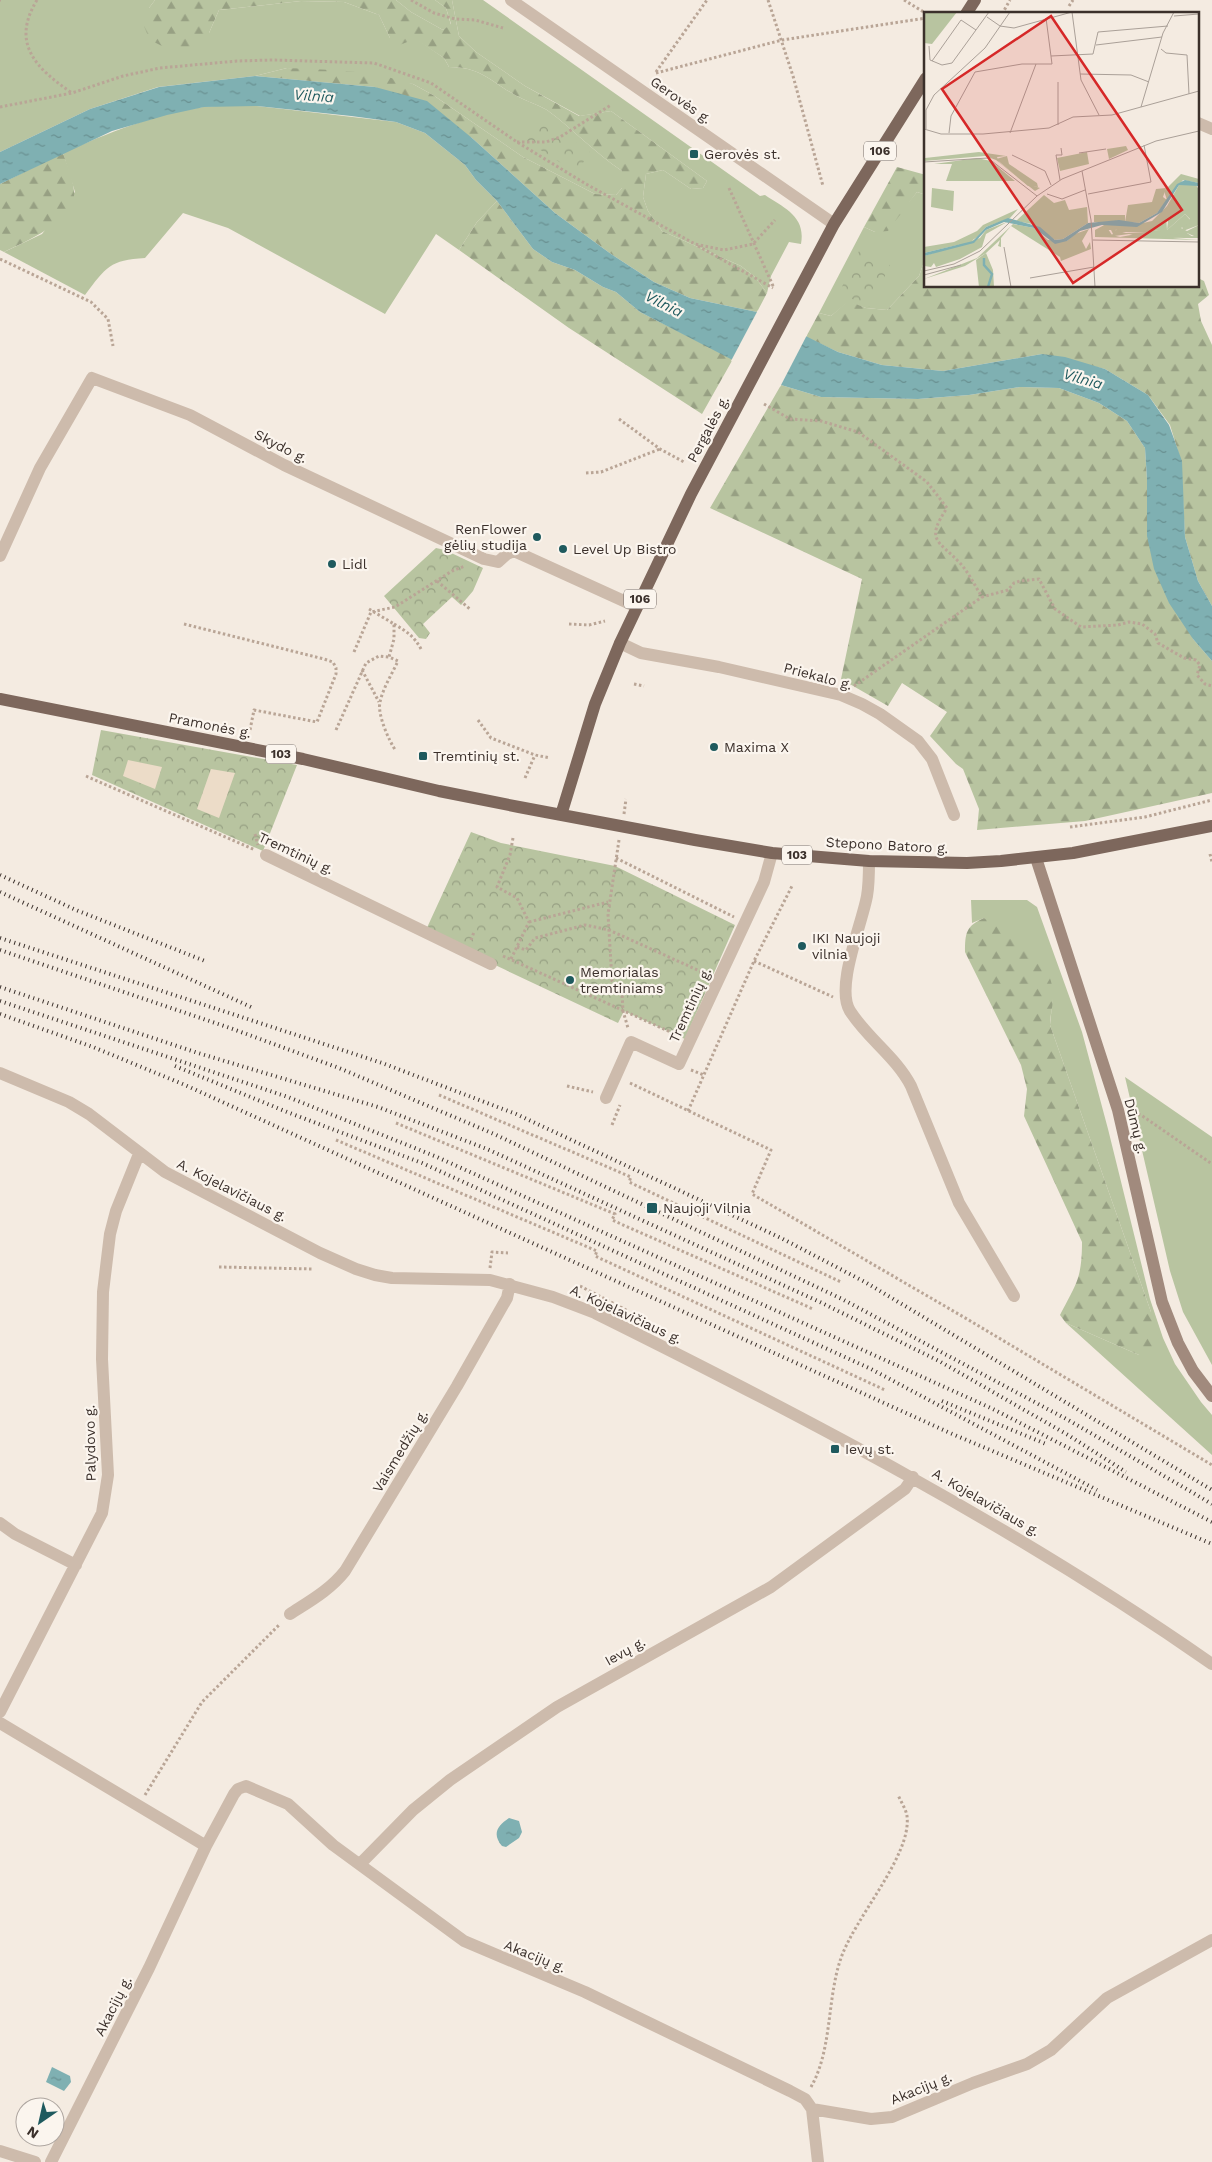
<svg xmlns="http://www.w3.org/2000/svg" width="1212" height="2162" font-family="'Work Sans',sans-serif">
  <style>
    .grass { fill: #b8c4a0 }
    .forest { fill: url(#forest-firs) }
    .park { fill: url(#park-crowns) }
    .plaza { fill: #ecdcc8 }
    .water { fill: url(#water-ripples) }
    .pier { fill: #f4ebe1 }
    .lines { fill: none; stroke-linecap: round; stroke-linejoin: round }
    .path { stroke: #b9a596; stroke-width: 3; stroke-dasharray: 2.5 2.5; stroke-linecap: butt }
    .street { stroke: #cdbbac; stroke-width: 12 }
    .secondary { stroke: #a18a7d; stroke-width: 12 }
    .primary { stroke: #7d675c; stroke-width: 12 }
    .rail { stroke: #3b302b; stroke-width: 4; stroke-dasharray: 1 4; stroke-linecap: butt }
    .poi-dot { fill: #1f5a5e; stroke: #fbf5ee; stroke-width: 2 }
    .labels { text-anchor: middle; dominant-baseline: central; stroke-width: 4.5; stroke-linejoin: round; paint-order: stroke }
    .shield { fill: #fbf5ee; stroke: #756b66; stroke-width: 1 }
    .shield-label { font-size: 12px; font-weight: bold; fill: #3b302b }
    .street-label { font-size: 14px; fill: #3b302b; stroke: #fbf5ee }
    .poi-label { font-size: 14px; fill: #3b302b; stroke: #fbf5ee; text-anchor: start }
    .water-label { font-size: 15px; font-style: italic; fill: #1f5a5e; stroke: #fbf5ee }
    .inset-river { fill: none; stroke: #7fb0b2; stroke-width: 2.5 }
    .inset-road { fill: none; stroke: #aaa098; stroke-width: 1 }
    .view { fill: #d62828; fill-opacity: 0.15; stroke: #d62828; stroke-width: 2.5 }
    .inset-edge { fill: none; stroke: #3b302b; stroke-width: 2.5 }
  </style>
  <defs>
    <pattern id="forest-firs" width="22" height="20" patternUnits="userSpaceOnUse" patternTransform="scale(1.25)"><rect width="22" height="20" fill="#b8c4a0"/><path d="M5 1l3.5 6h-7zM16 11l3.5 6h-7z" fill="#97a083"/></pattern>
    <pattern id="park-crowns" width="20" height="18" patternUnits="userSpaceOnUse" patternTransform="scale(1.25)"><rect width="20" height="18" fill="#b8c4a0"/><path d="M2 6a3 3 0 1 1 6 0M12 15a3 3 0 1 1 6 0" fill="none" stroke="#97a083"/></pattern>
    <pattern id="water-ripples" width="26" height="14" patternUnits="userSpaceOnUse" patternTransform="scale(1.25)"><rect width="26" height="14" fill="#7fb0b2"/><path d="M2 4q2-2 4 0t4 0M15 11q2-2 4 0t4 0" fill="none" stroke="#699091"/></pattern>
  </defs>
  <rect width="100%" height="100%" fill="#f4ebe1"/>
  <path class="grass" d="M0,0H155L149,8L209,33L219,10L301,1L344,2L379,15L390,38H415L444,58L449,67C481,67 490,81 515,95C525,101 537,104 547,110C573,129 595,153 622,171V188L616,195L595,194L523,157L433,95L413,84L287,68L255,76L158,87L90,109L0,152Z
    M396,0H435L446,8L451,25L443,30L411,12Z
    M452,0H483L760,196L765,195C784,208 806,216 801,244L789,242L771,276L767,293L755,277L741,266L662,231L648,211L643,197L646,174L663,170L691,189L703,188L707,181L611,111L580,116L525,86L476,52L459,36Z
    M257,106L396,122L425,133L465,165L476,180L497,201L477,222L459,250L436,234L385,314L228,228L183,213L145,258C110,260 106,267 85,295L4,252L42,234L75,192L63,153C108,133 154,114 203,107C220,105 239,106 257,106Z
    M917,192L926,195V256L919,276L887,310L866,308L848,302L831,316L819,313L864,227L875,232L908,203Z
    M971,900H1027L1037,907L1082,1032L1108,1129L1150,1299L1163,1338L1175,1364L1201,1402L1212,1415V1455L1066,1323L1139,1355L1151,1312L1050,1025L1053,995L984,918L972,923Z
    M1125,1077L1212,1137V1365L1183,1312L1170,1271Z"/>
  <path class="forest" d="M155,0H396L411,12L443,30L451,24L446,8L435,0H452L459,36L476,52L525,86L579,116L611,111L707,181L703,188L691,189L663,170L646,174L643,197L648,211L662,231L741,266L755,277L767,293L757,312L690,298L654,282L611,254L555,213L472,138L375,87L255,76L287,68L332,70L373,73L413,84L433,95L523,157L595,194L616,195L622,188V171C595,153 573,129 547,110C537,104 525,101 515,95C490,81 481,67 449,67L444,58L415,39L397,46L390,38L379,15L344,2L301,1L219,10L209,33L191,49L170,50L150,40L143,24L149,8Z
    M63,153C67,165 73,178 74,191C78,220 25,242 4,252L0,250V184Z
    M897,167L926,175V195L917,192L888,231L875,232L864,227Z
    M497,201L533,249L552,262L575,270L603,287L616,292L640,312L733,359L702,414L569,328L459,250L477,222Z
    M926,256V286H1198V278L1204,281L1209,295L1198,304L1201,321L1212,345V606L1198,581L1185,537L1181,461L1170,425L1148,395L1105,369L1042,354L943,371L882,365L838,352L806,337L819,313L831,316L848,301L866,308L887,310L919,276Z
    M781,385L821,397L918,399L969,395L1020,387L1059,388L1099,403L1127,421L1145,448L1147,480L1193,639L1212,661V793L1085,821L977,830L979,809L963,769L956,764L930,736L947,712L902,683L888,706L841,679L862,579L710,508Z
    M984,918C1010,936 1052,958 1053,993C1054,1003 1050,1014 1050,1025L1151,1312L1155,1339L1154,1348L1147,1354L1139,1355L1066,1323L1060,1315C1076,1284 1082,1279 1082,1242L1024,1116L1027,1089L1021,1065L965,952C965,933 966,926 984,918Z"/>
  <path class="park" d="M539,119L590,151L577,173L526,141Z
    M859,251L890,265L870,307L839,293Z
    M436,548L445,550L483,568L473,591L461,605L452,597L423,624L430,633L426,639L419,638L384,596Z
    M101,730L297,765L263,851L92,775Z
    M471,832L501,843L615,866L735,925L685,1039L624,1011L618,1023L425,932Z"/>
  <path class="plaza" d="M128,760L162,767L155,789L123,776Z
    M211,769L235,773L219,818L197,809Z"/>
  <path class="water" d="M255,76L375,87L427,101L472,138L555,213L611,254L654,282L690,298L757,312L838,352L882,365L943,371L1042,354L1065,357L1105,369L1148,395L1169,425L1182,461L1185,537L1198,581L1212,606V661L1193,639L1169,603L1154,569L1147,536V480L1145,448L1127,421L1099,403L1059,388L1020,387L969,395L918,399L821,397L781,385L640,312L616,292L603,287L575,270L552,262L533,249L497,201L476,180L465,165L425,133L396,122L351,116L257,106L204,107L167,115L112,131L0,184V152L90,109L159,87Z
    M509,1818L519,1821L522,1832L519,1838L506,1847L502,1846C492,1834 497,1826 509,1818Z
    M52,2067L70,2076L71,2082L64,2091L46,2082Z"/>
  <path class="pier" d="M758,310L807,335L780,387L731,361Z"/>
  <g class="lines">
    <path class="path" d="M0,0H1
      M37,0C10,44 37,69 72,93
      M411,0L434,13L455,19L475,20L503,28
      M768,0L793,76L823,186
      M904,0L927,14
      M1069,6L1073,0
      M1002,14L1010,0
      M656,72L707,0
      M656,73L782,40L926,18
      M0,107L72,93L123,76L160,68L237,61L273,60L374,63L431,83L517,142L586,184L695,244L724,250L753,244L775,220
      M517,142H546L560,137L611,105
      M729,188L774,288
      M698,246L773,288
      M0,259L91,302L108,319L113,346
      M764,404L790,419L821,421L858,432L927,482L947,508C925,541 938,540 960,563C969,573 975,586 982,597L1008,590L1014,583L1020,581L1039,579L1055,609L1081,627L1118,625L1129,622L1142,624L1155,634L1158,643L1184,658L1196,660L1200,665L1197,675L1205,684L1212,686
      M619,419L660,449L684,462
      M586,473L601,472L660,449
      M437,581L471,610
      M369,609L394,624V639L389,657L398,661C392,674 383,688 380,702C377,714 389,741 396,751
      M184,624L324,659L333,662L336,668V674L317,722L254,710L250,730
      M394,624C406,631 414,636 421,649
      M569,624L589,625L605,621
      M354,652L371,612L395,607L452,571L465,566
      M362,670L379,702
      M634,684L644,686
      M854,686L982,597
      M478,720L491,738L535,755L550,758
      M336,730L366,663L379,656L389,657
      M86,776L255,850
      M525,778L535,755
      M624,814L626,799
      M1070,827L1145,817L1212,800
      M255,834L258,845
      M619,840L608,914L612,981L622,993L623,1011L628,1028
      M1210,854L1212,862
      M616,858L734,917
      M529,922L608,902
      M471,940L474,932
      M517,947L526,950L535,938L585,925L609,930L702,972
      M503,956L677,1035
      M511,959L529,922L517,898L497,887L510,855L513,838
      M754,961L833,997
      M691,1070L704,1075
      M630,1083L771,1150L752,1194L967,1319L1212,1465
      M567,1086L593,1092
      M439,1095L631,1177L629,1182L841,1282
      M688,1111L754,961L792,886
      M1133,1113L1141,1115L1212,1164
      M396,1123L615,1214L612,1220L813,1309
      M612,1125L620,1105
      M336,1140L597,1251L595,1256L885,1390
      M219,1267L313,1269
      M490,1268L492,1252L508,1253
      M580,1286L628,1311
      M145,1795L202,1702L280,1624
      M811,2087C832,2050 827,2001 840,1961C853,1919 912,1856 907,1816C906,1809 901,1802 898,1795"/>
    <path class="street" d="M511,0L834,224
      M1198,123L1212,129
      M0,556L40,468L92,378L190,415L284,465L484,559L498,562L507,554L514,551L637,607
      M620,643L641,653L719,667L841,695L862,704L880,714L918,741L932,759L954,815
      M266,855L491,964
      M869,861C869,872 869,885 867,896C862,924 835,987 850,1011C868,1039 896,1057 911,1086L959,1203L1014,1296
      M0,1073L69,1102L89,1114L165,1172L320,1253L356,1269L375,1275L392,1278L490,1280L553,1297L595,1313C807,1418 1017,1528 1212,1664
      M606,1098L631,1042L679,1064L764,882L772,853
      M0,1523L15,1534L76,1565
      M290,1614C310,1601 330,1590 345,1571L457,1386L507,1298L510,1284
      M0,1712L102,1513L108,1475L102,1359L103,1292L110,1234L116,1211L139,1154
      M0,1723L206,1846
      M361,1863L413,1810L450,1780L557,1707L771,1587L905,1489L913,1477
      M812,2109L818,2162
      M0,2151L35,2162
      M51,2162L149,1968L206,1846L234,1794L238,1789L246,1786L288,1804L333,1845L464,1941L585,1992L790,2091L805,2099L812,2109L871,2119L892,2117L973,2083L1027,2064L1051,2050L1107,1998L1212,1940"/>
    <path class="secondary" d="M1036,858L1118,1110L1162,1302L1178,1343L1193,1371L1212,1396"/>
    <path class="primary" d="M966,14L975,0
      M0,699L303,759L439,791L519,807L695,840L772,853L869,861L967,863L1001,861L1073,853L1212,826
      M561,815L595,704L620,643L691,494L834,224L926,78"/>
    <path class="rail" d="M0,875L76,910L205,961
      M0,892L251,1007
      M0,938L382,1063L516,1114L781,1238L865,1282L1212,1490
      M0,950L230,1028L339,1068L494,1134L842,1299L1070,1421L1212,1504
      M0,987L198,1053L378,1107L487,1149L822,1303L939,1361L1068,1435L1126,1472
      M0,1001L288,1097L437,1157L993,1409L1212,1522
      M0,1014L93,1047L185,1085L950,1433L1212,1544
      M175,1066L287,1112L422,1163L871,1369L1097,1490
      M942,1401L1046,1444"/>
  </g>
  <g class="poi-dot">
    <rect x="689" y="149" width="10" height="10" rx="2.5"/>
    <circle cx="537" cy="537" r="5"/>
    <circle cx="563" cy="549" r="5"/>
    <circle cx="332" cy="564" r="5"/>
    <circle cx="714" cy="747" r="5"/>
    <rect x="418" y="751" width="10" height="10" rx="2.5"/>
    <circle cx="802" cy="946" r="5"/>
    <circle cx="570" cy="980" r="5"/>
    <rect x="646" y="1202" width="12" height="12" rx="2.5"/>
    <rect x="830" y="1444" width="10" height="10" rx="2.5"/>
  </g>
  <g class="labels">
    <g class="shield">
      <rect x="864" y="141.5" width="32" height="19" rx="4"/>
      <rect x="624" y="589.5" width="32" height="19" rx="4"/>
      <rect x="266" y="744.5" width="30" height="19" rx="4"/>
      <rect x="782" y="845.5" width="30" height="19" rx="4"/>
    </g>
    <g class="shield-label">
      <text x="880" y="151">106</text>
      <text x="640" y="599">106</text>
      <text x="281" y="754">103</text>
      <text x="797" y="855">103</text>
    </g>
    <g class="street-label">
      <text transform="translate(681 100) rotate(35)">Gerovės g.</text>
      <text transform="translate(708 429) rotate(-62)">Pergalės g.</text>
      <text transform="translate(281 446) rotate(27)">Skydo g.</text>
      <text transform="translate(818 676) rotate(15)">Priekalo g.</text>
      <text transform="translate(210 725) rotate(11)">Pramonės g.</text>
      <text transform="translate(887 845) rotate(3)">Stepono Batoro g.</text>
      <text transform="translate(296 853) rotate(25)">Tremtinių g.</text>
      <text transform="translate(690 1005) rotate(-65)">Tremtinių g.</text>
      <text transform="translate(1136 1126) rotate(76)">Dūmų g.</text>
      <text transform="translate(232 1190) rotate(27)">A. Kojelavičiaus g.</text>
      <text transform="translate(626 1314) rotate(25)">A. Kojelavičiaus g.</text>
      <text transform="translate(90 1443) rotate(-91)">Palydovo g.</text>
      <text transform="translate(400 1451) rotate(-59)">Vaismedžių g.</text>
      <text transform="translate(986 1502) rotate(30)">A. Kojelavičiaus g.</text>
      <text transform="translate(625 1651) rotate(-29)">Ievų g.</text>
      <text transform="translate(535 1956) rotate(22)">Akacijų g.</text>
      <text transform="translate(113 2006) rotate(-63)">Akacijų g.</text>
      <text transform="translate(921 2088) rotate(-22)">Akacijų g.</text>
    </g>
    <g class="poi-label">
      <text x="704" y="154">Gerovės st.</text>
      <text x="527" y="529" text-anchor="end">RenFlower<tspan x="527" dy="16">gėlių studija</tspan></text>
      <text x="573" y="549">Level Up Bistro</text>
      <text x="342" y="564">Lidl</text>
      <text x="724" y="747">Maxima X</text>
      <text x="433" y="756">Tremtinių st.</text>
      <text x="812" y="938">IKI Naujoji<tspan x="812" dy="16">vilnia</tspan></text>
      <text x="580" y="972">Memorialas<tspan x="580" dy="16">tremtiniams</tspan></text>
      <text x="663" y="1208">Naujoji Vilnia</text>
      <text x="845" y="1449">Ievų st.</text>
    </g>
    <g class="water-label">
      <text transform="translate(314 96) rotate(4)">Vilnia</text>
      <text transform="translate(664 304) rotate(27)">Vilnia</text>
      <text transform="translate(1083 379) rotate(16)">Vilnia</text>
    </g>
  </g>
  <g transform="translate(924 12)">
    <rect width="275" height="275" fill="#f4ebe1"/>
    <path d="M55,140L82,144L73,145L75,150L103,172L116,176L111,179L72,148L61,144L0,149L1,146ZM53,146L67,149L91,169H22L28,152H10ZM261,172L272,173L275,178V213L259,219L258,214L266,207L261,202L243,218L244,209L223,220H191L193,217L228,209L243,194L255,173ZM242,176L239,185L243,188L233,201L215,211L201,210L204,193L228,190L232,177ZM94,197L86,206L62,215L53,225V219L59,213ZM87,214L77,226V235L74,234L76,228L62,241L41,254L0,267L53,246ZM184,217L188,223L196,225L234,218L263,221L269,225L249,226L275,228L171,225V218Z" fill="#b8c4a0"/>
    <path d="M0,0H33L8,32L0,31ZM83,144L85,152L113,171L114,175L104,174L72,147ZM257,162L275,167V171L259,168L243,188L240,179ZM120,183L130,191L141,188L145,198L163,195L164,211L139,227L131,228L108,212L92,209ZM261,202L268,210L257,216L263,219L275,213V226H250L270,224L263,221L245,223L234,218L216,223L243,225H217L205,222L183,225L189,222L187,218H171L182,212L219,213L230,207L216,215L191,218L202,221L223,220L242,203L243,218ZM170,203H201V210H170ZM83,210L62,222L58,235L36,247L12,255L10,251L7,255L0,254V244L56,226L62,218ZM89,212L110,216L124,228L143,229L151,222L165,217L158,229L162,237L166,230L167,237L137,249L136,245L87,214ZM53,219V225L46,230L0,241V235L30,230ZM62,241L69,258L70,275H55L52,248Z" fill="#b8c4a0"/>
    <path d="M202,134L204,138L185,147L183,137ZM163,140L165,152L136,159L133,146ZM8,176L30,179L29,199L7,195Z" fill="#b8c4a0"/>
    <path d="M261,168L275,171V174L255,173L238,200L213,215L178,213L156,219L143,229L131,232L110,216L80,210L62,218L50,231L0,244V241L49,229L62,215L84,206L116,215L131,228L139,227L164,211L195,208L215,211L233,201L253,172Z" fill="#7fb0b2"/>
    <path class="inset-river" d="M60,246V253L68,262L64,275"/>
    <path class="inset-road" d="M148,0L157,68L175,103M250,4L275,2M63,5L76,14L90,16L148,0M172,33L238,25M5,34L6,48L18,53L28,51L65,0M237,37L242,41L263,43L265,82M127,44L169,42L174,20L244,14M8,49L37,8L52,18M156,62L207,63L225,70M134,70V113M217,95L239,21L250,0M0,117L17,122H59L125,116L149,105L188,103L275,79M2,117V98L10,83L61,36L86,0M25,121L27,104L51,60L98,52H128L122,6M86,121L112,52M155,141L182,137M88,143L121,159L127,173M0,150L64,146L113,184M158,159L167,208L171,275M136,168L132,143H138L137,136M123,182L138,187L161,178M164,182L227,170L220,133M169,228L275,230M80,235L87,275M0,259L30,252L56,239L113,184L138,167L232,129L275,119M0,263L37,253M106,266L170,255"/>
    <path class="view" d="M127,4L258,198L149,271L18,77Z"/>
    <rect width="275" height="275" class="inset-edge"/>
  </g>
  <g transform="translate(40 2122) rotate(214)"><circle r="24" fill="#fbf5ee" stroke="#aea6a0"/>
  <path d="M0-4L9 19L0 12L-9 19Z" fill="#1f5a5e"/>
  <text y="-8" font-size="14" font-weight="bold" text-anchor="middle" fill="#3b302b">N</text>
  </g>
</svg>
